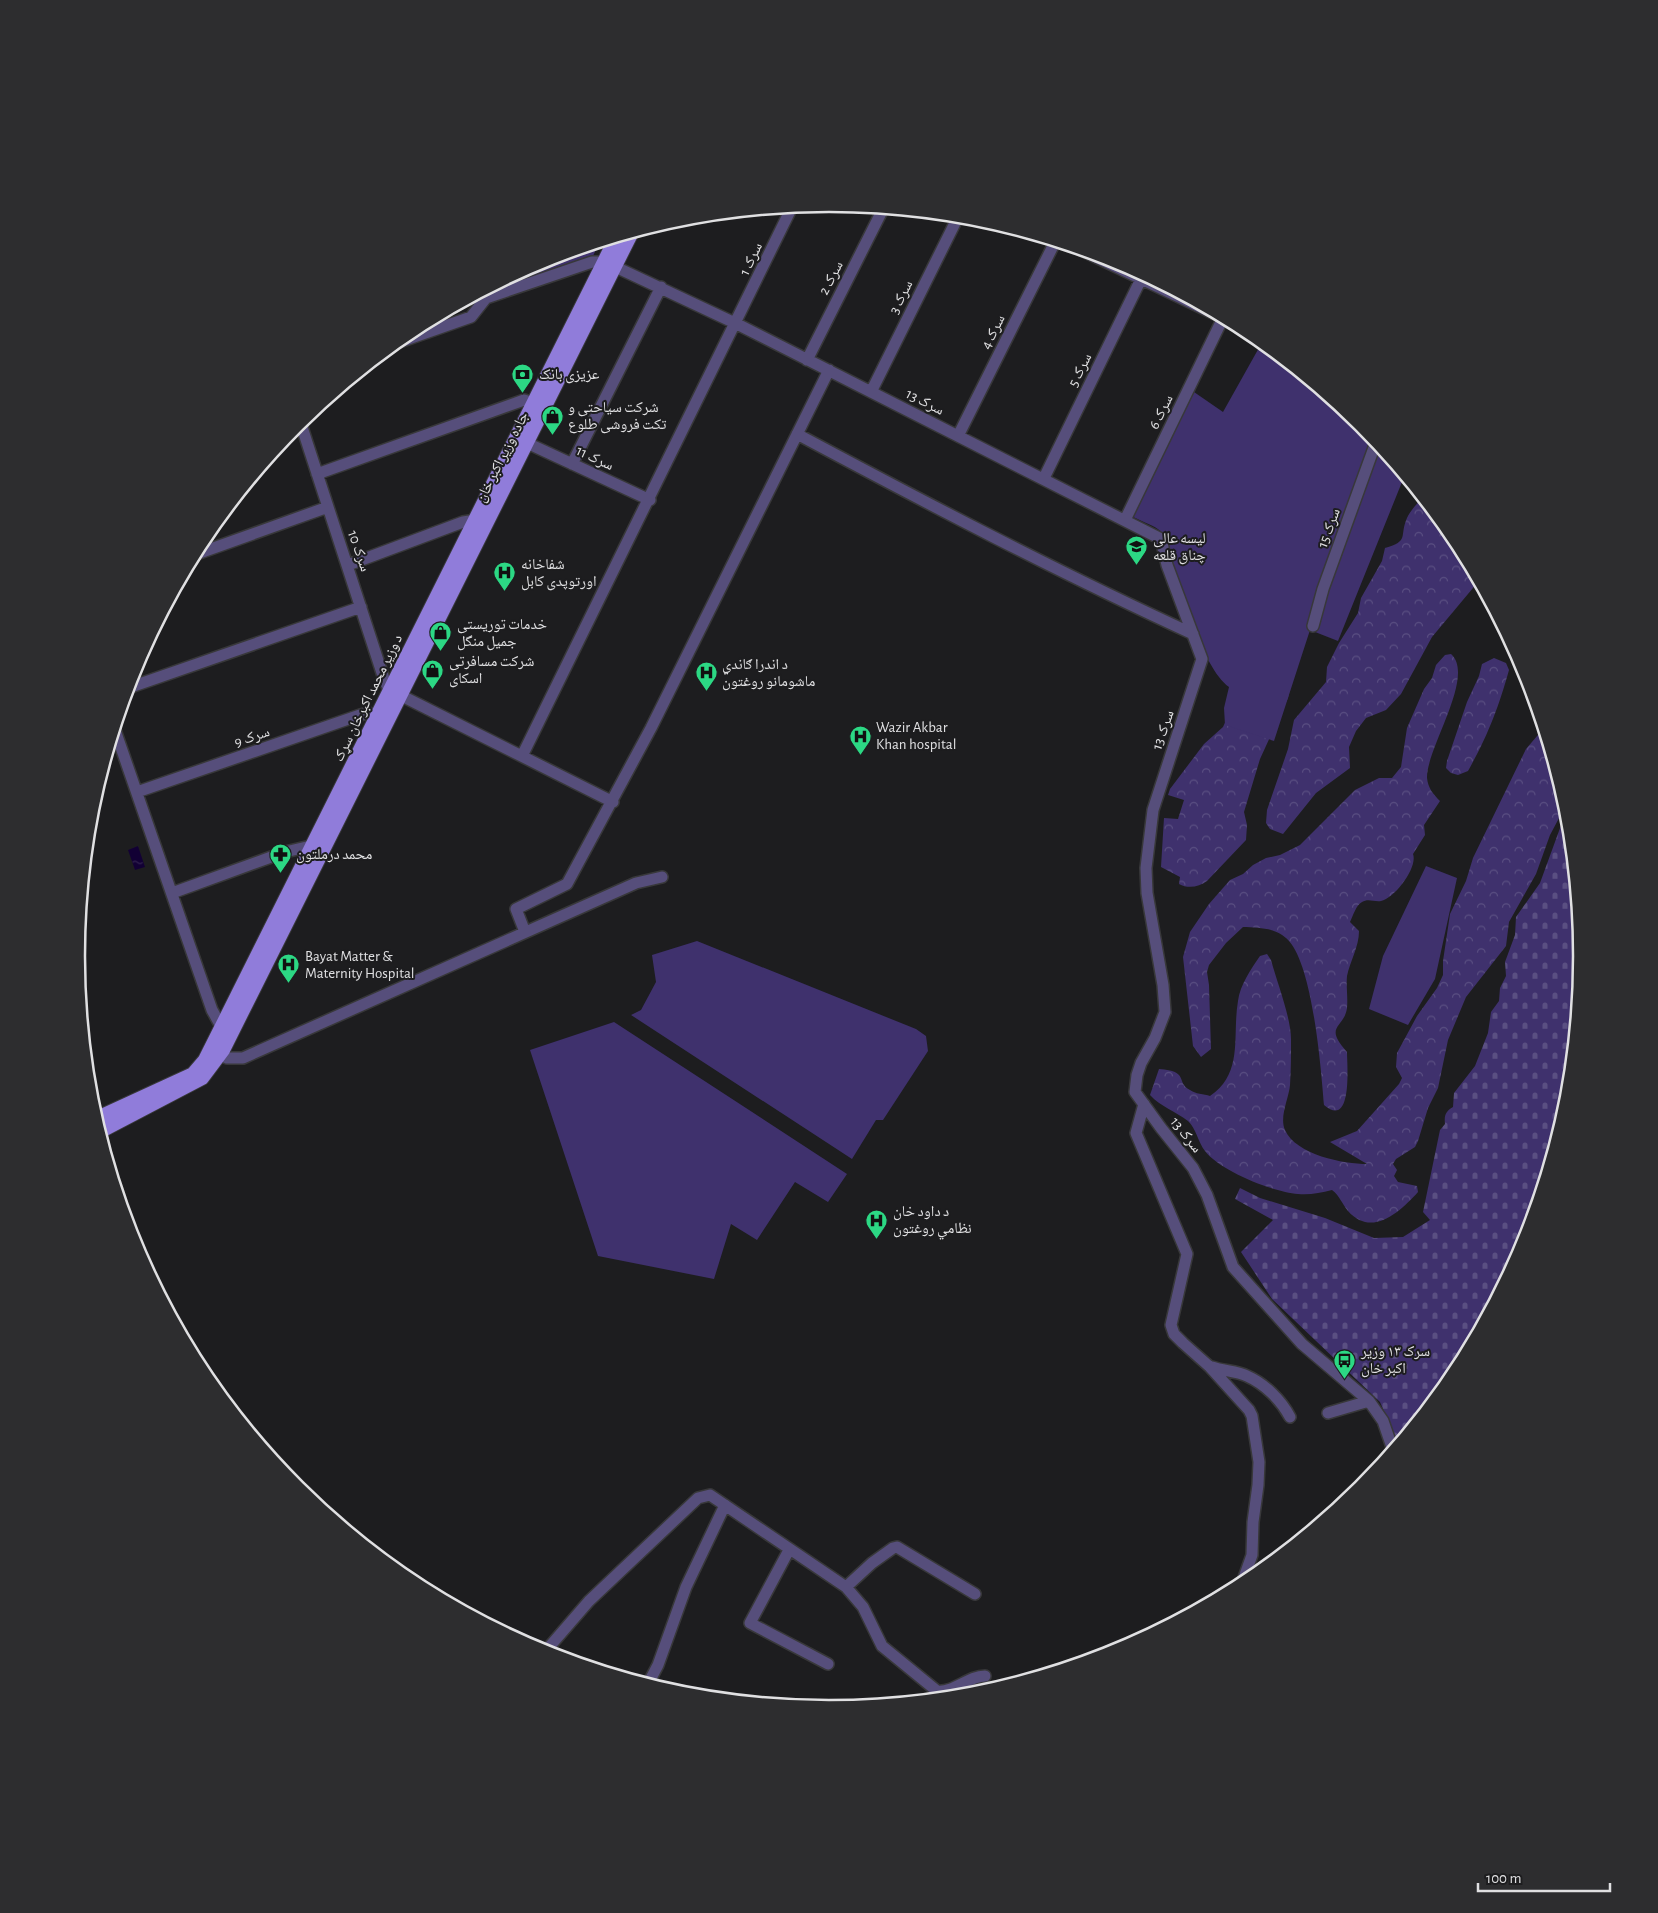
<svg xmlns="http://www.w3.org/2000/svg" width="1658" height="1913" font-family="'Alegreya Sans','Noto Naskh Arabic',sans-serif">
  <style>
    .forest { fill: url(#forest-crowns) }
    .cemetery { fill: url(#cemetery-stones) }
    .park { fill: #3f316d }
    .water { fill: url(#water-ripples) }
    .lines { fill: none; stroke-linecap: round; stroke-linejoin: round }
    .minor-casing { stroke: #38383a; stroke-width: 14 }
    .major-casing { stroke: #38383a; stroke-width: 16 }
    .minor { stroke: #564e7b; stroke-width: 11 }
    .major { stroke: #907cda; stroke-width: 14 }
    .labels { text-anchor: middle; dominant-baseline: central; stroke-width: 4; stroke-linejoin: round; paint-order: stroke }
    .street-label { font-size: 15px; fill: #e0e0e2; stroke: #1d1d1f }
    .poi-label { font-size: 15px; fill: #e0e0e2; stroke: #1d1d1f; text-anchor: start }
    .rim { fill: none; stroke: #e0e0e2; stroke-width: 2.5 }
  </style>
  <defs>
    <pattern id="forest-crowns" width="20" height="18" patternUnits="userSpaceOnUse" patternTransform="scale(1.25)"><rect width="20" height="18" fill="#3f316d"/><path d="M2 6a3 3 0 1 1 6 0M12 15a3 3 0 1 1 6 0" fill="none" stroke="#5a4f82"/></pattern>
    <pattern id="cemetery-stones" width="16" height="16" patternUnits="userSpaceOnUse" patternTransform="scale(1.25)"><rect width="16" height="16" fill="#3f316d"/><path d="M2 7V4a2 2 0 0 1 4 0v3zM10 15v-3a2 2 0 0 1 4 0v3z" fill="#5a4f82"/></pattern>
    <pattern id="water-ripples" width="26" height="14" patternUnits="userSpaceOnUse" patternTransform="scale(1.25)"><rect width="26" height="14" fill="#120034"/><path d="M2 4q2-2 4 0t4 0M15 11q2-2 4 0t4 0" fill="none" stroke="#342551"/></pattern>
  </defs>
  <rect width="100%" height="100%" fill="#1d1d1f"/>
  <path class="forest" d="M1361,424L1298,647L1288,698L1260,759L1244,812L1247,825L1246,840L1207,881C1199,887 1188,889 1179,884L1180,877L1161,867L1164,818L1178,819L1184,800L1168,795L1170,789L1204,744L1223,727Z
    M1422,498L1455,539L1478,582L1432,637L1401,694L1386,710L1366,718L1356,731L1349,747L1350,768L1316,793L1283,834L1270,829L1266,823L1267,810L1288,749L1294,720L1326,682L1327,667L1339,643L1358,613L1361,598L1382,561L1385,548C1410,541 1399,536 1407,518C1410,511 1417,504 1422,498Z
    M1451,654C1476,676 1426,749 1427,778C1428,788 1433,794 1440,801L1424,825L1425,835L1413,854C1418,867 1395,898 1381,901C1374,902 1368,898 1362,902C1356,905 1353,916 1350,922L1359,931C1359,947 1350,961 1347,976C1346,986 1348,997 1347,1008C1344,1029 1323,1025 1347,1052C1347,1064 1353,1130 1324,1105C1321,1068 1313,968 1289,941C1277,927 1259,928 1243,927L1226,943L1209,965L1207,972L1209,985L1211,1049L1201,1057L1193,1046L1183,957L1190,932L1209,904L1230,880L1243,874L1253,865L1266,858L1280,855L1300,845L1355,790L1379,778H1392L1401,767L1407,728L1424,689L1432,678L1436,665L1445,655Z
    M1494,658L1506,663L1509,670C1498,709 1488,735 1468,771L1458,775L1451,773L1446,768L1447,761L1467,702L1479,676L1482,664Z
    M1543,729L1566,805L1550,835L1536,874L1509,922L1506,946L1466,997L1448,1040L1438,1088L1428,1108L1418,1141L1415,1147L1396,1159L1393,1164L1397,1170L1394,1176L1398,1182L1417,1186L1418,1192C1400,1212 1372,1238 1348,1211C1342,1204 1340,1196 1332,1190C1320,1193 1310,1195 1298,1194C1273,1192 1220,1171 1205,1151C1198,1142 1196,1128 1188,1121C1175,1111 1161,1107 1150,1095L1159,1069C1190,1071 1175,1082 1190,1090C1195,1094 1204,1094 1210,1096C1244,1073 1232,1036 1238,1001C1240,985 1251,969 1260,956L1267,954L1271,960C1277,982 1291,1018 1291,1039C1291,1054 1291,1070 1290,1085C1289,1098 1279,1117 1285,1130C1296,1155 1344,1164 1367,1164L1330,1142L1357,1131L1399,1084L1402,1078L1396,1067L1397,1053L1417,1016L1437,988L1443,975V961L1450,914L1466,881L1473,858L1526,749Z"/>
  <path class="cemetery" d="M1567,809L1582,957L1567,1104L1524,1245L1455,1375L1398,1444L1380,1402L1272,1299L1241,1252L1273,1220L1235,1199L1240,1188L1260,1198L1325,1218L1374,1238L1403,1237L1430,1220L1423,1212L1440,1130L1445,1124C1444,1115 1446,1111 1453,1107L1454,1093L1475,1066L1488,1033L1491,1012L1499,1001L1500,988L1506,976L1505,962L1515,935L1516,917L1540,883Z"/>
  <path class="park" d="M599,243L593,256L462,303L541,261Z
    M1260,346L1275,354L1361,424L1404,477L1338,641L1310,630L1274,741L1225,725L1224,708L1229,687C1202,667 1182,591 1170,558C1168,528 1158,529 1133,517L1194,392L1223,412Z
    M1426,866L1457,878L1435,979L1408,1025L1369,1009L1383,956Z
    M697,941L916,1029L926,1036L928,1051L883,1120H876L852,1159L631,1015L641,1010L656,982L652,955Z
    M614,1022L847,1174L828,1202L795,1182L757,1240L731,1224L714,1279L598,1256L530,1050Z"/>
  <path class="water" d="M138,846L145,867L135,870L128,850Z"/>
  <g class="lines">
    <defs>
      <path id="minor" d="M1081,250L1223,318
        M394,344L471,317L486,298L592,262H605L737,324L1161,539L1167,565L1202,659L1153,810L1146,868L1147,893L1163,985L1165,1012L1155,1038L1141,1063L1137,1075L1135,1092L1161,1128L1193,1168L1207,1195L1233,1267L1302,1344L1369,1401L1383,1421L1393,1450
        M807,360L883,209
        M871,392L958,217
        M300,421L385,682L390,690L613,802
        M797,434C928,504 1058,572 1193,634
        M958,436L1055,242
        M527,443L650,500
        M572,464L661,287
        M317,474L524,400L541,405
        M1044,478L1143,275
        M1125,520L1223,318
        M194,555L328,507
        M348,565L463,522L476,520L480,521
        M1313,626L1323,589L1376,442
        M128,688L361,607
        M115,730L212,1010L222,1028
        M522,756L792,207
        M137,792L360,715L368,713L383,718
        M172,893L285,852L315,845L319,846
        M525,932L516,909L567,884L651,728L829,370
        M213,1051L227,1058H243L636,883L662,877
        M1144,1104L1136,1133L1187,1254L1171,1325L1174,1334L1183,1343L1210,1367L1249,1410L1252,1416L1259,1462L1258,1485L1253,1522L1252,1555L1241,1586
        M1212,1367C1223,1371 1237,1371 1247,1376C1265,1384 1281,1400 1290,1417
        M1328,1413L1369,1401
        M789,1550L750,1623L828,1664
        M846,1587L872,1563L893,1548L897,1547L975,1594
        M544,1653L589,1601L698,1498L710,1495L846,1587L863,1607L882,1646L937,1691C954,1693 968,1676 985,1676
        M648,1684L658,1665L686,1587L725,1505"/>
      <path id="major" d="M95,1119L193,1074L205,1060L616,238
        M99,1132L202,1078L223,1050L631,234"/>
    </defs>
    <use href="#minor" class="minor-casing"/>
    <use href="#major" class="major-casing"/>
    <use href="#minor" class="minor"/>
    <use href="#major" class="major"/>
  </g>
  <defs>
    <symbol id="bank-pin" viewBox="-11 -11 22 30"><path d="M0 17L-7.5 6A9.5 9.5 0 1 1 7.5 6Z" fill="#2cd884" stroke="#1d1d1f"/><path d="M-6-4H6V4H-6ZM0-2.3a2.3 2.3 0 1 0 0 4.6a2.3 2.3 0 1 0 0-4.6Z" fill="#111"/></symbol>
    <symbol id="shop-pin" viewBox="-11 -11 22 30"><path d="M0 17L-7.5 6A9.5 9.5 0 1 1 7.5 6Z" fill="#2cd884" stroke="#1d1d1f"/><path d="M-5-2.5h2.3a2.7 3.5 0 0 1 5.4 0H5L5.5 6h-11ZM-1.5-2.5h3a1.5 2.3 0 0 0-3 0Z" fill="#111"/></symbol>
    <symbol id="school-pin" viewBox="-11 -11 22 30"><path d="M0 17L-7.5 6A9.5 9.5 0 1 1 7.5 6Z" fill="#2cd884" stroke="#1d1d1f"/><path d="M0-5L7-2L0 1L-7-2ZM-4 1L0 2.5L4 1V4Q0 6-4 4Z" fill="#111"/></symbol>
    <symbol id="hospital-pin" viewBox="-11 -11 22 30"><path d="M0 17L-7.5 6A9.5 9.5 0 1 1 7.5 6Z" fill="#2cd884" stroke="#1d1d1f"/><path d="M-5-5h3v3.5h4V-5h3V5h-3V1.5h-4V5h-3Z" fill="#111"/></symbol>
    <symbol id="pharmacy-pin" viewBox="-11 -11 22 30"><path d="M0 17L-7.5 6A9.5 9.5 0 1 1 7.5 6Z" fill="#2cd884" stroke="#1d1d1f"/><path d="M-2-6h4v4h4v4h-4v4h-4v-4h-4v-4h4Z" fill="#111"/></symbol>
    <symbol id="bus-pin" viewBox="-11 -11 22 30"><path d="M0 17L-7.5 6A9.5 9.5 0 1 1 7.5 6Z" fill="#2cd884" stroke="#1d1d1f"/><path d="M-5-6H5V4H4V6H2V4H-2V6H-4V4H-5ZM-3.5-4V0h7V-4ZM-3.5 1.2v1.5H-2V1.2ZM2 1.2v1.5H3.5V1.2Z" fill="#111"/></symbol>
  </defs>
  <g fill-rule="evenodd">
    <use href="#bank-pin" x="510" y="362" width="25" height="34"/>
    <use href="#shop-pin" x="540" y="404" width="25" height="34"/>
    <use href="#school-pin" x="1124" y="534" width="25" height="34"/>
    <use href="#hospital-pin" x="492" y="560" width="25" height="34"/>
    <use href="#shop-pin" x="428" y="620" width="25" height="34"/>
    <use href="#shop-pin" x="420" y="658" width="25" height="34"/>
    <use href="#hospital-pin" x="694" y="660" width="25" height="34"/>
    <use href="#hospital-pin" x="848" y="724" width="25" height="34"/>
    <use href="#pharmacy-pin" x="268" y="842" width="25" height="34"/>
    <use href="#hospital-pin" x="276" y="952" width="25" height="34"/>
    <use href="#hospital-pin" x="864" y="1208" width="25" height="34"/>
    <use href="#bus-pin" x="1332" y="1348" width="25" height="34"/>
  </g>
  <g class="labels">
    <g class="street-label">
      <text transform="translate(751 259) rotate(-65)">سرک 1</text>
      <text transform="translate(831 278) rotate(-63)">سرک 2</text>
      <text transform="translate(901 297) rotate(-64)">سرک 3</text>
      <text transform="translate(993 332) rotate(-64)">سرک 4</text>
      <text transform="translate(1080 370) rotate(-64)">سرک 5</text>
      <text transform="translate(925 402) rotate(27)">سرک 13</text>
      <text transform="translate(1161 412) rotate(-64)">سرک 6</text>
      <text transform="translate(502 457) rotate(-63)">جاده وزیر اکبر خان</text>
      <text transform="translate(595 458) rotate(25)">سرک 11</text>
      <text transform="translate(1329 528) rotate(-70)">سرک 15</text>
      <text transform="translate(359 551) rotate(71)">سرک 10</text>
      <text transform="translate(368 698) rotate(-64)">د وزیر محمد اکبرخان سړک</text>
      <text transform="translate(1163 730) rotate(-71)">سرک 13</text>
      <text transform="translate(252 737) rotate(-19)">سرک 9</text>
      <text transform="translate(1186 1135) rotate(51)">سرک 13</text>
    </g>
    <g class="poi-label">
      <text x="539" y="374">عزیزی بانک</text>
      <text x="568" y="407">شرکت سیاحتی و<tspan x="568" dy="17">تکت فروشی طلوع</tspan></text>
      <text x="1153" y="538">لیسه عالی<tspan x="1153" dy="17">چناق قلعه</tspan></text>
      <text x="521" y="564">شفاخانه<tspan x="521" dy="17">اورتوپدی کابل</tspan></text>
      <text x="457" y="624">خدمات توریستی<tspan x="457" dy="17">جمیل منگل</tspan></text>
      <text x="449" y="661">شرکت مسافرتی<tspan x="449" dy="17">اسکای</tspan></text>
      <text x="722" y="664">د اندرا ګاندي<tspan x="722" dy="17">ماشومانو روغتون</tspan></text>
      <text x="876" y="727">Wazir Akbar<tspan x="876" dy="17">Khan hospital</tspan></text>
      <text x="296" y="854">محمد درملتون</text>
      <text x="305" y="956">Bayat Matter &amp;<tspan x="305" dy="17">Maternity Hospital</tspan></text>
      <text x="893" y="1211">د داود خان<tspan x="893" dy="17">نظامي روغتون</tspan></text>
      <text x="1361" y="1351">سرک ۱۳ وزیر<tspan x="1361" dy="17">اکبر خان</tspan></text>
    </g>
  </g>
  <path d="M0 0H1658V1913H0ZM85 956a744 744 0 1 1 1488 0a744 744 0 1 1-1488 0Z" fill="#2d2d2f" fill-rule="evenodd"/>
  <path class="rim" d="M85 956a744 744 0 1 1 1488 0a744 744 0 1 1-1488 0Z"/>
  <path d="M1478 1883v8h132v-8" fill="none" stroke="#e0e0e2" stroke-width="2.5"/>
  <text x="1486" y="1883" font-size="15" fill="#e0e0e2" stroke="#1d1d1f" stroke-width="4" paint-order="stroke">100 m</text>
</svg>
